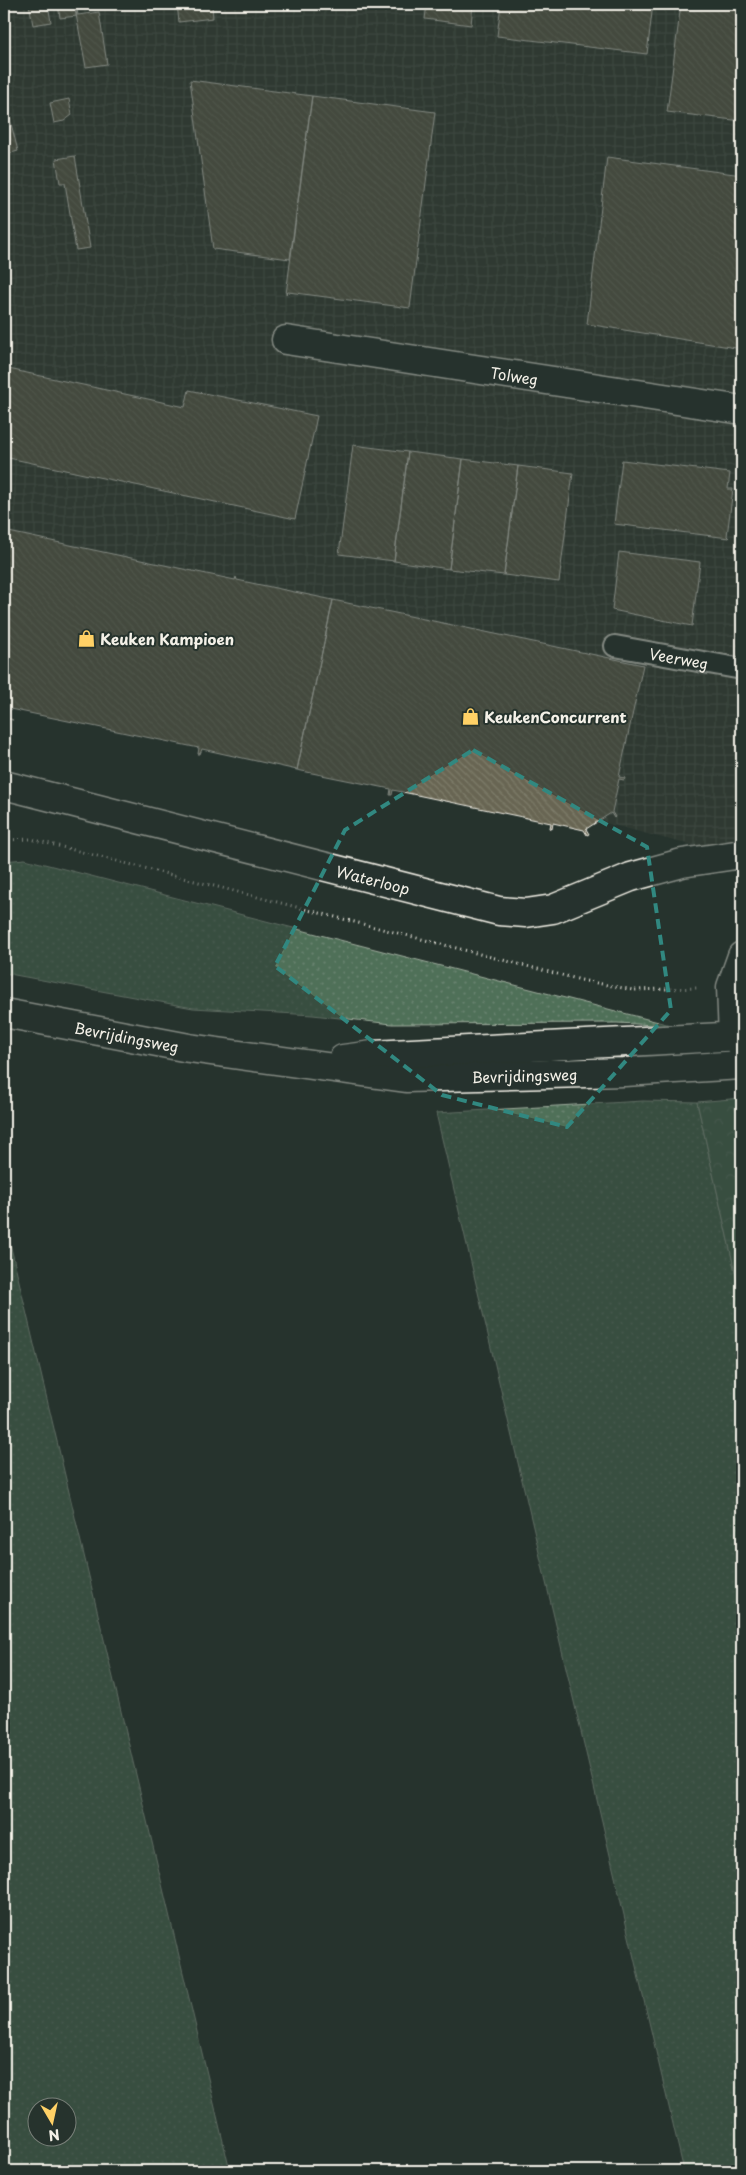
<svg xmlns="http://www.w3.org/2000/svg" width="746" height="2175" font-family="'Playpen Sans',sans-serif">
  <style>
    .industrial { fill: url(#industrial-grid) }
    .grass { fill: url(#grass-dots); stroke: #a2b0a0; fill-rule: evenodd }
    .forest { fill: url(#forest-crowns); stroke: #a2b0a0 }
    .building { fill: url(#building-back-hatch); stroke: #f4f1e8 }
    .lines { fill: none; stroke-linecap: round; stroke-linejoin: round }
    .service-casing { stroke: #f4f1e8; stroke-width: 24 }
    .minor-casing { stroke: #f4f1e8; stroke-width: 31 }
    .secondary-casing { stroke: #f4f1e8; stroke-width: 31 }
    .path { stroke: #f4f1e8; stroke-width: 3; stroke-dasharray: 1 4; stroke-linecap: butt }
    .service { stroke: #26332d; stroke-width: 20 }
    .minor { stroke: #26332d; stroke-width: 28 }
    .secondary { stroke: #26332d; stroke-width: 28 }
    .marked { fill: none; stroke: #318880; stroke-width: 4; stroke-dasharray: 10 6; stroke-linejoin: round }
    .labels { text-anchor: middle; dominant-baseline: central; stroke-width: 4; stroke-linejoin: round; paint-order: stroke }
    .street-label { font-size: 15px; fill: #f4f1e8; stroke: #26332d }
    .poi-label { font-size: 15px; font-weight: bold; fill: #f4f1e8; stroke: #26332d; text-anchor: start }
  </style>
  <defs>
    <pattern id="industrial-grid" width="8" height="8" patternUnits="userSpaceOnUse" patternTransform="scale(1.25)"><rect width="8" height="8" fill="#3a4238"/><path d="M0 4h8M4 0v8" fill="none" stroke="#575e55"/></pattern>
    <pattern id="grass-dots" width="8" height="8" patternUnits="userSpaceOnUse" patternTransform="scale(1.25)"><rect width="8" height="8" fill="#4f6f58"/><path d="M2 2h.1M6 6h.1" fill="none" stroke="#698470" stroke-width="1.8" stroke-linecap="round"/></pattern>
    <pattern id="forest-crowns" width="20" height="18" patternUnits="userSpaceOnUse" patternTransform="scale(1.25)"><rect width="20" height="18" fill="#4f6f58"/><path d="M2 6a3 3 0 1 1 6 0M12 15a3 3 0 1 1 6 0" fill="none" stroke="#698470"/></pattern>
    <pattern id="building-back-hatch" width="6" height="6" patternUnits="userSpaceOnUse" patternTransform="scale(1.25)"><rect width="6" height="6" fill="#686552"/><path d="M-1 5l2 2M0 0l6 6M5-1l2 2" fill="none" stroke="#7e7c6b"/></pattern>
  </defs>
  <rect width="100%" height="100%" fill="#26332d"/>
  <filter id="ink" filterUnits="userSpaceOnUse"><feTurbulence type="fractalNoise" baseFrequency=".02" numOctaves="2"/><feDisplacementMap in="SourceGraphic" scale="10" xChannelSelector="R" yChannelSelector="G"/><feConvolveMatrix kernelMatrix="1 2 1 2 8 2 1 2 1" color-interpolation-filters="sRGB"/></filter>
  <g filter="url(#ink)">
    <path class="industrial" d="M4,4H742V855L678,842L241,727L4,697Z"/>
    <path class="grass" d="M25,859L674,1026L617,1023L392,1024L313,1015L193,1008L4,973V861Z
      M643,1101L697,1102L742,1303V2171H684L436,1113Z
      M4,1218L230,2171H4ZM38,2108H68V2138H38Z"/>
    <path class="forest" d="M742,1098V1303L697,1102Z"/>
    <path class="building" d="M29,4H48L51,22L33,25Z
      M58,4H74L77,16L60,18Z
      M74,4H76L78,15L99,12L107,64L86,67Z
      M177,4H212L213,18L179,22Z
      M427,4H473L471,25L425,19Z
      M501,4H653L647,54L497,36Z
      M681,4H742V121L667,112Z
      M190,80L312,96L290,259L213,249Z
      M4,96L18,151L4,155Z
      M312,96L435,112L410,308L288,292L286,294Z
      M69,99L72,115L64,121L54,123L50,103Z
      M75,156L90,248L76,250L65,183H60L56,159Z
      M607,157L742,175V349L587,324Z
      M4,368L185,407L189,390L317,416L295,519L4,457Z
      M353,445L408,452L394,561L339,554Z
      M408,452L463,459L449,569L394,561Z
      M463,459L518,466L504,575L449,569Z
      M622,460L730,473L728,489H733L727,536L729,538L614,524Z
      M518,466L573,473L559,582L504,575Z
      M4,531L235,580L236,577L237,580L333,600L297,770L202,749L200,754H198L199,748L10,709L8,718L13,720L7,719L4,737Z
      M619,552L700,562L692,626L612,610Z
      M333,600L643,665L619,777L625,778L624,780L619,779L612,812L615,817L614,818L611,813L586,829L589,834L587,835L584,830L553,823L552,829L550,828L551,823L393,790L392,795H390L391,789L297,770Z"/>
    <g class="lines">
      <defs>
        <g id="service">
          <path id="s1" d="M615,646L742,669"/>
        </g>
        <g id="minor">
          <path id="s2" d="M286,340L742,410"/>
          <path id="s3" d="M4,785L499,911L526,913L553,909L631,877L682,863L742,854"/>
          <path d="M742,956L731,987L733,1037L742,1044"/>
        </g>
        <g id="secondary">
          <path id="s4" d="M4,1013L189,1048L406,1078L624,1072L742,1065"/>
          <path d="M343,1059L373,1055L742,1036"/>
        </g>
      </defs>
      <use href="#service" class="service-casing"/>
      <use href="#minor" class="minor-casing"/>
      <use href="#secondary" class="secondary-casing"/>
      <path class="path" d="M4,840L31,839L581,980L633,990L699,988"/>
      <use href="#service" class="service"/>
      <use href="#minor" class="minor"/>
      <use href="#secondary" class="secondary"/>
    </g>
  </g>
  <path d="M0 0H746V2175H0ZM473,750L647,847L671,1010L567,1127L442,1095L275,966L345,830Z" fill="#26332d" fill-opacity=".55" fill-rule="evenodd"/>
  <path class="marked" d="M473,750L647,847L671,1010L567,1127L442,1095L275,966L345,830Z"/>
  <defs>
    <symbol id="shop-bare" viewBox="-9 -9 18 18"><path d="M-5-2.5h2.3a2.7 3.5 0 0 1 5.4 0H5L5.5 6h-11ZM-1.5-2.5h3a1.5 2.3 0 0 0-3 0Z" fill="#ffd166" stroke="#26332d" stroke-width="2.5" paint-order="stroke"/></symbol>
  </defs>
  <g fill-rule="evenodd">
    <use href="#shop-bare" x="74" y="626" width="25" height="25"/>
    <use href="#shop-bare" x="458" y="704" width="25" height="25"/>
  </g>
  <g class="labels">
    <g class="street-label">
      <text stroke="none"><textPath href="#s2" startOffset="231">Tolweg</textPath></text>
      <text stroke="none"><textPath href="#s1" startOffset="65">Veerweg</textPath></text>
      <text stroke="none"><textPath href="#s3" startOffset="381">Waterloop</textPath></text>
      <text stroke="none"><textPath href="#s4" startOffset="125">Bevrijdingsweg</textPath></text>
      <text stroke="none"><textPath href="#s4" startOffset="526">Bevrijdingsweg</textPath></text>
    </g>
    <g class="poi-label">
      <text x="100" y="638">Keuken Kampioen</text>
      <text x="484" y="716">KeukenConcurrent</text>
    </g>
  </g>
  <rect width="746" height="2175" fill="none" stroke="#26332d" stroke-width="20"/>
  <rect x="10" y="10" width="726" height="2155" fill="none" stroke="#f4f1e8" stroke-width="2" filter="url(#ink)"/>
  <g transform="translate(52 2122) rotate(171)"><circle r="24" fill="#26332d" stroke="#787f78"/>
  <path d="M0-4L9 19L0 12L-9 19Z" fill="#ffd166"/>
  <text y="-8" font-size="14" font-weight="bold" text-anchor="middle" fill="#f4f1e8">N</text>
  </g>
</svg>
